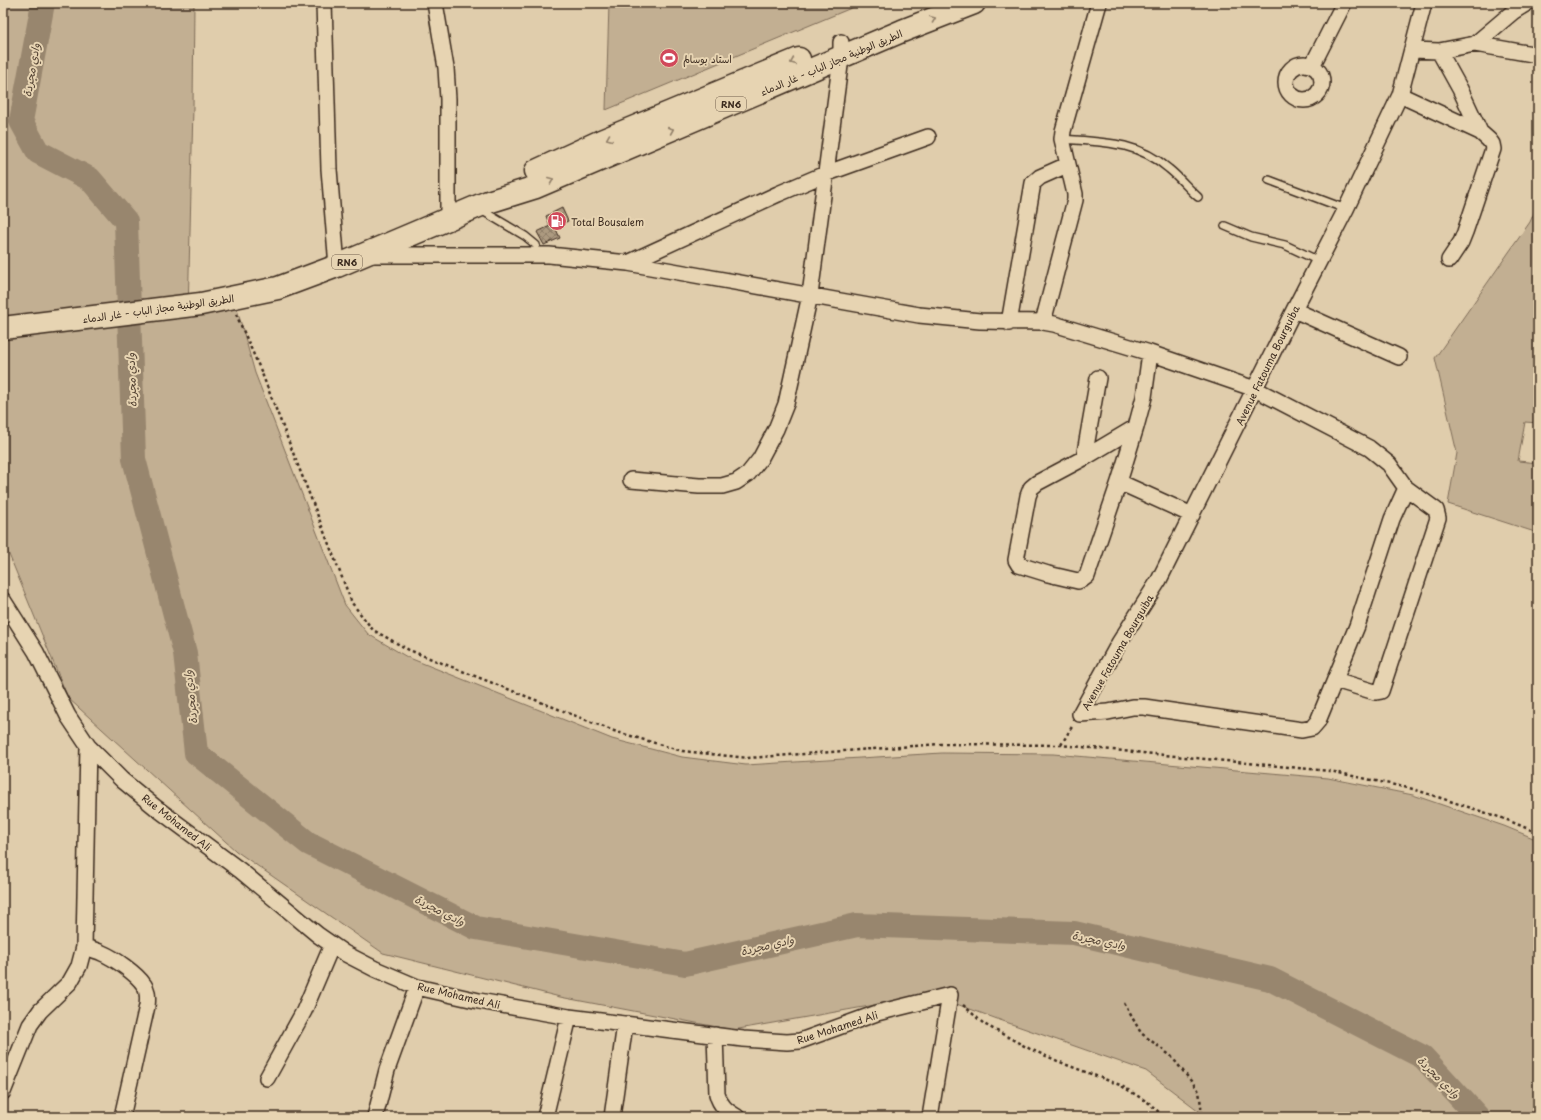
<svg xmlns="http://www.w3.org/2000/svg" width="1541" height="1120" font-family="'Playpen Sans','Playpen Sans Arabic',sans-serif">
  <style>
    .green { fill: #c2af92; stroke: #7e6c58 }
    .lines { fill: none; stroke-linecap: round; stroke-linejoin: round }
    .river { stroke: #98866e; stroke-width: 24 }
    .building { fill: url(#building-cross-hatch); stroke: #3b2a1e }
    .lane-casing { stroke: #3b2a1e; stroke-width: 10 }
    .street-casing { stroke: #3b2a1e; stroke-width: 18 }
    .primary-casing { stroke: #3b2a1e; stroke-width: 25 }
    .path { stroke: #3b2a1e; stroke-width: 2.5; stroke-dasharray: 3 3; stroke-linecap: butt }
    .lane { stroke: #e7d4b2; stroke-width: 7 }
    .street { stroke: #e7d4b2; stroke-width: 15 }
    .primary { stroke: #e7d4b2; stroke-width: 22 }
    .oneway { stroke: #917f68 }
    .labels { text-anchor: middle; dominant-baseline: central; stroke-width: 4; stroke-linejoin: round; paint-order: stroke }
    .shield { fill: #e7d4b2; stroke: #6f5d4a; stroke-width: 1 }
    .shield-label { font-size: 9px; font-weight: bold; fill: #3b2a1e }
    .poi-label { font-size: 10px; fill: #3b2a1e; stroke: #e7d4b2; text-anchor: start }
    .street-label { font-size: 10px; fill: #3b2a1e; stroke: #e7d4b2 }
    .water-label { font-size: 11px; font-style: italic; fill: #524132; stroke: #e7d4b2 }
  </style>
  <defs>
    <pattern id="building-cross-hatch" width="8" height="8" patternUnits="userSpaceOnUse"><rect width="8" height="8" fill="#ad9a80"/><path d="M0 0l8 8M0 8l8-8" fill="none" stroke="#8e7e68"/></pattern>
  </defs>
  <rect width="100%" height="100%" fill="#e0cdac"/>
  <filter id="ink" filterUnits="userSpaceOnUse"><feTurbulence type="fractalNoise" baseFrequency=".025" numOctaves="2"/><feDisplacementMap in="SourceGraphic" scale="8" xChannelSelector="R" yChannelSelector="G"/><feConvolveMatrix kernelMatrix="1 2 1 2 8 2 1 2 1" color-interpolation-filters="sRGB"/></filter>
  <g filter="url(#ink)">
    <path class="green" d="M3,3H194L193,107L188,314L237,309L255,373L345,605L368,634L407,657L612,739L682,757L746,765L942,753L1053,754L1328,778L1413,795L1504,826L1538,840V1117H1207L1146,1071L1000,1020L932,995L733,1030L560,997L383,953L236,851L68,698L3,540Z
      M609,3H857L856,6L606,110Z
      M1538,204V423L1525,422L1518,461L1538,463V533L1448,504L1457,453L1435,358L1530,222Z"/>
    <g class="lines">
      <path class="river" d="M43,3L21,121L38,152L90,179L126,221L134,459L185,653L196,753L308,843L476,928L685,964L857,925L1074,933L1270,979L1423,1057L1478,1117"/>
    </g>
    <path class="building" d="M562,208L568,221L555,227L560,238L544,245L537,232L550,226L546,216Z"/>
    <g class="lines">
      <defs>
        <path id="lane" d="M1062,139C1102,142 1137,141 1169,169C1179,177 1188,188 1198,197
          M1269,180L1346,209
          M481,210L525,236L536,245
          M1225,226L1251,237L1285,245L1319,261"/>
        <path id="street" d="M324,3L329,169L337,266
          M435,3L446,68L448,99V218
          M1475,44L1538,55
          M1412,50L1439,51L1475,44L1514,11L1527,3
          M1439,51L1460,89L1480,132L1489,140L1492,144L1493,149L1465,232L1461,242L1449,260
          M1286 82a18 18 0 1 1 36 0a18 18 0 1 1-36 0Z
          M1312,66L1344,3
          M1400,95L1480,132
          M371,255H549L628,263L919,315L980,321L1043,322L1054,324L1150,353L1255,389L1369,448L1389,464L1406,488L1436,510L1438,518L1381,691L1375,692L1335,680
          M628,263L778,194L825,174L928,137
          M1294,310L1399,357
          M1043,322L1075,200V194L1062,139L1063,131L1099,3
          M1009,323L1033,183L1040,177L1067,165
          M1136,427L1084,458L1037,483L1031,488L1028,496L1016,560L1019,565L1048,574L1078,581L1083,579L1087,576L1119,482L1136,427L1144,397L1150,353
          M1084,458L1098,378
          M631,480L699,486H722L736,482L748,474L760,459L776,429L786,404L810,295L841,58V42
          M1119,482L1192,515
          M3,600L36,652L68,716L88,746L122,780L155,807L241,871L318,935L344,953L375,969L417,987L479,1001L569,1017L743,1039L787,1042L800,1041L877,1013L950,995L930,1117
          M1080,714L1119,643L1159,580L1294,310L1346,209L1400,95L1424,3
          M1080,714L1108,712L1133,707H1144L1302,730L1312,728L1318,721L1357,626L1392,519L1406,488
          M84,947C90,949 96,950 102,953C114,958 137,974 144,985C148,991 148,999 147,1006L122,1117
          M715,1035L717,1094C720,1106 727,1111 737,1117
          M267,1078L304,1011L332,945
          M3,1092L30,1025L40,1011L70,982L79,966L84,947L88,746
          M375,1117L387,1070L417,987
          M545,1117L569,1017
          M612,1117L625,1024"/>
        <path id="primary" d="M536,171L601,141L799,59
          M3,328L201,304L278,288L337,266L488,202L536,187L902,31L974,3"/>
      </defs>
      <use href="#lane" class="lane-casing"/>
      <use href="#street" class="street-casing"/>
      <use href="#primary" class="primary-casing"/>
      <path class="path" d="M236,314L261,371L352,603L373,630L409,650L614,731L682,751L748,758L941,744L1061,745L1330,771L1413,789L1505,819L1538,833
        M1061,745L1073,725
        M1124,1003L1141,1033L1171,1056L1199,1091L1202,1113L1199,1117
        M963,1005L984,1024L1030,1049L1067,1065L1120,1085L1149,1103L1164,1117"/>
      <use href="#lane" class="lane"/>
      <use href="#street" class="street"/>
      <use href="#primary" class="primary"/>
    </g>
    <defs><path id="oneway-chevron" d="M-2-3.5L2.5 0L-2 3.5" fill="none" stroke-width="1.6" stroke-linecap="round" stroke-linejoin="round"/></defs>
    <g class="oneway">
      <use href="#oneway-chevron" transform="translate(933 19) rotate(-21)"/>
      <use href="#oneway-chevron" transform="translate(793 62) rotate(157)"/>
      <use href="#oneway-chevron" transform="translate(671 130) rotate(-23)"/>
      <use href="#oneway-chevron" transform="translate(609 138) rotate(158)"/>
      <use href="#oneway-chevron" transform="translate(551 180) rotate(-23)"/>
    </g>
  </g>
  <defs>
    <symbol id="stadium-disc" viewBox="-11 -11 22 22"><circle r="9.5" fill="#d1495b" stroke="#e7d4b2"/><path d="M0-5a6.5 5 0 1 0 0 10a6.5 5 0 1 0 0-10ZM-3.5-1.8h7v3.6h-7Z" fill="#fff"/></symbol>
    <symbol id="fuel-disc" viewBox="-11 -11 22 22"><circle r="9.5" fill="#d1495b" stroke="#e7d4b2"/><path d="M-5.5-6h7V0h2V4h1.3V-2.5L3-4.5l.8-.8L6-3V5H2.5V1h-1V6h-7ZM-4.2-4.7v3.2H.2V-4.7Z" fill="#fff"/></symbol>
  </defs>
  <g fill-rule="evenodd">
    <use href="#stadium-disc" x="658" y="47" width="22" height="22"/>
    <use href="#fuel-disc" x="546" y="210" width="22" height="22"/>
  </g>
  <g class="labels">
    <g class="shield">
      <rect x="716" y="97" width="30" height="14" rx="3"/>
      <rect x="332" y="255" width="30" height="14" rx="3"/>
    </g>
    <g class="shield-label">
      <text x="731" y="104">RN6</text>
      <text x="347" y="262">RN6</text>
    </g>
    <g class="poi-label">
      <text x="683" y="58">استاد بوسالم</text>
      <text x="571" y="221">Total Bousalem</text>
    </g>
    <g class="street-label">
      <text transform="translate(831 62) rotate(-23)">الطريق الوطنية مجاز الباب - غار الدماء</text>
      <text transform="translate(158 308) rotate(-8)">الطريق الوطنية مجاز الباب - غار الدماء</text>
      <text transform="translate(1267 365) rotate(-64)">Avenue Fatouma Bourguiba</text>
      <text transform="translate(1117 652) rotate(-60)">Avenue Fatouma Bourguiba</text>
      <text transform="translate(177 822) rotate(38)">Rue Mohamed Ali</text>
      <text transform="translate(459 995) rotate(13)">Rue Mohamed Ali</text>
      <text transform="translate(837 1027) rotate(-18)">Rue Mohamed Ali</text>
    </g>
    <g class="water-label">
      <text transform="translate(31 70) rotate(-80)">وادي مجردة</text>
      <text transform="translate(131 380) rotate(-92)">وادي مجردة</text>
      <text transform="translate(190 697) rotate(-96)">وادي مجردة</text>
      <text transform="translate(440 910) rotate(27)">وادي مجردة</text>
      <text transform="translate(1099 940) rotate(12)">وادي مجردة</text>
      <text transform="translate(767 945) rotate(-13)">وادي مجردة</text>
      <text transform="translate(1439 1077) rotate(45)">وادي مجردة</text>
    </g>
  </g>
  <rect width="1541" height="1120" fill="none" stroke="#e7d4b2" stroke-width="16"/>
  <rect x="8" y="8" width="1525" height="1104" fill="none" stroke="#3b2a1e" stroke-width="1.5" filter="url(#ink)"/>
</svg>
